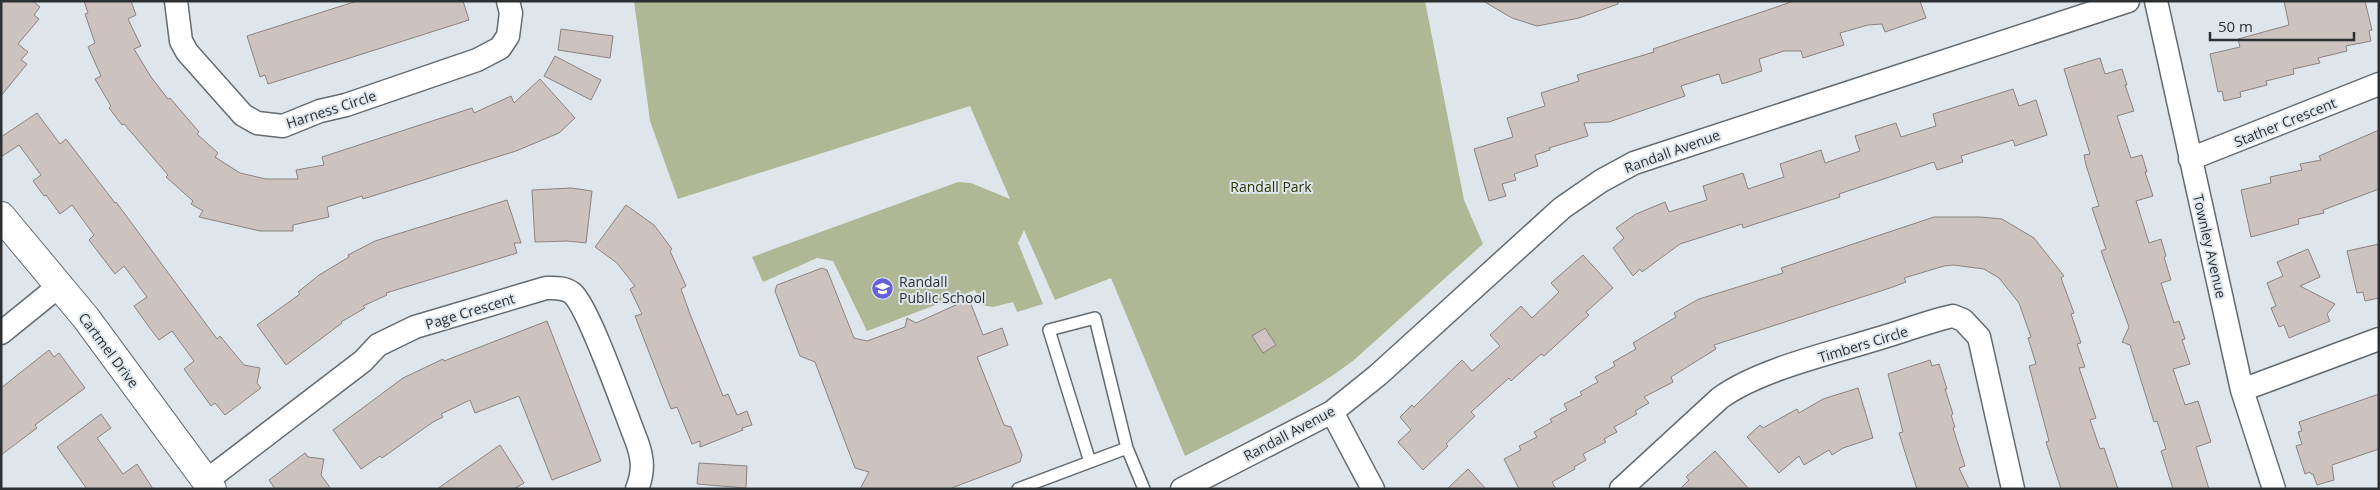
<svg xmlns="http://www.w3.org/2000/svg" width="2380" height="490" font-family="'Open Sans',sans-serif">
  <style>
    .green { fill: #afb794 }
    .building { fill: #ccc2bf; stroke: #8c827f }
    .lines { fill: none; stroke-linecap: round; stroke-linejoin: round }
    .service-casing { stroke: #646b70; stroke-width: 14 }
    .minor-casing { stroke: #646b70; stroke-width: 25 }
    .tertiary-casing { stroke: #646b70; stroke-width: 30 }
    .service { stroke: #fff; stroke-width: 11 }
    .minor { stroke: #fff; stroke-width: 22 }
    .tertiary { stroke: #fff; stroke-width: 28 }
    .labels { text-anchor: middle; dominant-baseline: central; stroke-width: 4; stroke-linejoin: round; paint-order: stroke }
    .street-label { font-size: 14px; fill: #2d3033; stroke: #dee6ec }
    .park-label { font-size: 14px; fill: #2b3205; stroke: #dee6ec }
    .poi-label { font-size: 14px; fill: #2d3033; stroke: #dee6ec; text-anchor: start }
  </style>
  <rect width="100%" height="100%" fill="#dee6ec"/>
  <path class="green" d="M634,1H1425L1464,200L1483,244L1354,360C1303,399 1243,426 1185,456L1111,278L1055,300L1024,230L1018,243L1043,304L1017,312L1013,302L993,307L982,305L975,290L867,331L833,261L817,258L763,282L752,257L958,182L971,183L1010,199L970,106L678,199L650,121Z"/>
  <path class="building" d="M1,1H33L40,7L34,15L39,19L18,44L28,52L21,60L27,64L1,96Z
    M84,1H131L136,15L128,19L141,46L134,49L151,77L168,99L170,98L199,132L197,134L218,153L215,157L240,173L266,179H298L296,170L324,165L322,157L472,108L474,113L511,96L514,103L540,79L575,118L559,133L516,151L363,199L362,196L327,207L329,217L293,225V231H260L199,217L203,211L191,204L193,201L166,177L168,175L124,124L122,125L109,108L111,106L95,79L101,76L88,47L95,43L85,14L88,13Z
    M357,1H463L469,20L268,84L265,75L260,77L247,36Z
    M1483,1H1618V4L1579,18L1537,26L1512,18Z
    M1794,1H1920L1926,18L1885,32L1882,24L1868,25L1840,33L1844,45L1803,58L1801,51H1784L1759,59L1762,71L1722,84L1719,74L1681,86L1685,96L1609,122L1584,123L1588,136L1549,148L1550,150L1535,155L1538,166L1514,174L1516,180L1502,184L1506,196L1489,201L1474,149L1513,137L1507,118L1545,106L1541,93L1579,81L1577,75L1654,52L1653,49Z
    M2284,1H2365L2372,30L2369,31L2371,41L2346,46L2347,51L2318,58L2320,63L2293,69L2294,74L2266,81L2267,85L2240,92L2241,97L2224,101L2222,91L2218,92L2210,54L2240,47L2238,39L2289,25Z
    M561,29L613,36L610,58L558,50Z
    M555,56L601,80L591,100L544,76Z
    M2100,58L2105,74L2122,69L2127,85H2125L2134,111L2117,116L2131,158L2142,155L2147,172H2145L2153,196L2136,201L2149,243L2161,239L2166,256L2164,257L2171,280L2161,283L2174,323L2179,321L2185,339L2182,340L2190,364L2173,369L2185,405L2198,401L2211,442L2196,447L2209,489H2173L2161,451L2166,449L2157,421L2154,422L2130,345L2122,342L2129,327L2101,251L2106,249L2092,208L2099,206L2086,165L2084,155L2090,154L2064,69Z
    M2013,89L2019,106L2036,100L2047,135L2015,146L2013,140L1961,156L1963,162L1937,170L1934,162L1839,194L1840,197L1752,225L1743,228L1742,224L1680,244L1642,272L1640,269L1633,276L1613,248L1624,238L1616,228L1636,214L1665,202L1669,212L1707,200L1703,186L1743,173L1748,189L1784,177L1780,164L1821,150L1825,163L1860,151L1855,136L1896,123L1901,137L1936,126L1933,114Z
    M37,113L60,144L66,139L115,203L116,202L217,339L220,336L244,365L260,368L257,383L261,388L225,415L215,403L211,406L184,369L194,361L172,331L159,340L149,327L134,306L147,297L124,266L115,274L89,240L94,235L72,205L60,214L46,195L44,196L33,181L41,175L19,145L1,157V137Z
    M2379,130V189L2323,210L2324,213L2298,219L2299,224L2251,237L2241,190L2271,183L2270,177L2302,170L2300,164L2321,160L2319,156Z
    M571,188L592,191L586,243L567,241L535,242L532,190Z
    M507,200L521,243H514L517,253L386,293L387,295L363,306L365,308L341,322L342,323L286,365L257,325L300,294L298,292L319,275L349,257L348,255L375,241Z
    M626,205L654,225L672,249L670,251L686,286L681,289L690,314L723,396L728,394L737,415L747,411L752,425L742,428L743,430L700,447V441L692,444L677,407L671,409L635,316L642,314L630,289L635,286L617,263L595,247Z
    M1934,217H1981L2002,219L2034,238L2064,276L2061,278L2074,313L2071,314L2081,343L2077,344L2085,367L2079,368L2096,418L2090,420L2100,449L2104,448L2118,489H2061L2046,442L2049,441L2029,366L2036,364L2028,338L2031,337L2019,303L1999,278L1984,269L1953,265L1944,266L1904,278L1906,282L1890,288L1714,345L1716,349L1671,377L1673,382L1644,397L1649,403L1635,411L1637,414L1614,427L1617,432L1604,439L1606,442L1583,454L1586,460L1574,467L1575,469L1552,482L1556,489H1519L1504,459L1521,450L1519,446L1537,437L1534,432L1552,422L1550,419L1567,410L1564,404L1582,395L1580,392L1598,382L1595,377L1615,366L1613,362L1636,349L1633,343L1676,317L1674,313L1699,299L1783,273L1781,268Z
    M2379,244V298L2365,301L2363,292L2357,293L2347,251Z
    M2308,249L2320,277L2300,286L2335,304L2327,314L2330,321L2289,338L2284,325L2279,327L2271,308L2276,306L2267,283L2283,276L2277,262Z
    M1583,255L1613,288L1586,312L1589,315L1544,356L1541,354L1511,381L1509,378L1471,412L1475,416L1446,444L1448,446L1423,470L1398,442L1411,430L1400,417L1412,405L1414,407L1462,360L1472,371L1500,346L1490,335L1521,306L1532,318L1559,292L1551,283Z
    M822,268L827,270L854,338L867,341L905,327L907,318L916,323L969,299L983,335L1002,328L1008,345L977,357L1004,425L1011,427L1022,455L1020,462L949,489H860L869,472L855,468L815,362L800,356L775,291L777,285Z
    M547,321L601,461L552,480L519,396L475,413L470,400L441,414L443,417L433,422L382,458L380,456L361,469L333,430L403,378L443,359L444,361Z
    M1265,328L1276,345L1263,353L1252,336Z
    M49,350L54,357L59,353L85,388L35,425L37,428L1,455V388Z
    M1930,360L1932,366L1939,364L1947,389H1945L1953,414L1951,415L1955,427L1953,428L1965,466L1959,468L1969,489H1917L1911,471L1899,433L1903,432L1888,374Z
    M1858,388L1873,438L1843,448L1832,455L1829,450L1804,465L1799,456L1779,473L1747,437L1760,425L1763,428L1797,409L1799,413L1823,399Z
    M2379,394V449L2332,465L2334,480L2317,485L2313,474H2311L2310,472L2305,474L2296,446L2302,444L2298,432L2302,431L2299,422Z
    M101,414L111,428L97,438L123,474L137,464L153,489H87L57,447Z
    M500,445L524,483L514,489H437Z
    M1715,451L1749,489H1680L1689,480L1686,477Z
    M305,453L308,457L324,459L321,475L331,489H275L269,480Z
    M699,463L747,466L746,488L697,484Z
    M1468,469L1486,489H1447Z"/>
  <g class="lines">
    <defs>
      <path id="service" d="M1090,462L1049,330L1095,318L1127,448
        M1018,489L1127,448L1144,489"/>
      <path id="minor" d="M176,1L181,41L187,52L243,115L257,123L283,126L320,111L346,105L477,60L500,48L508,36L511,13L508,1
        M2156,1L2242,390L2274,489
        M2190,159L2379,84
        M1,333L59,286
        M2242,390L2379,339
        M1332,412L1373,489
        M206,481L363,361L378,345L415,327L546,288C555,288 564,287 572,293C589,307 626,415 637,442C643,459 644,471 637,489
        M1182,489L1332,412L1378,375L1562,208L1601,181L1634,163L2128,1
        M1621,489L1720,398C1760,369 1832,353 1880,338C1905,331 1929,321 1953,316L1963,320L1979,337L2013,489"/>
      <path id="tertiary" d="M1,216L86,318L212,489"/>
    </defs>
    <use href="#service" class="service-casing"/>
    <use href="#minor" class="minor-casing"/>
    <use href="#tertiary" class="tertiary-casing"/>
    <use href="#service" class="service"/>
    <use href="#minor" class="minor"/>
    <use href="#tertiary" class="tertiary"/>
  </g>
  <defs>
    <symbol id="school-disc" viewBox="-11 -11 22 22"><circle r="9.5" fill="#6461da" stroke="#dee6ec"/><path d="M0-5L7-2L0 1L-7-2ZM-4 1L0 2.5L4 1V4Q0 6-4 4Z" fill="#fff"/></symbol>
  </defs>
  <g fill-rule="evenodd">
    <use href="#school-disc" x="870" y="276" width="25" height="25"/>
  </g>
  <g class="labels">
    <g class="street-label">
      <text transform="translate(331 109) rotate(-18)">Harness Circle</text>
      <text transform="translate(2285 122) rotate(-22)">Stather Crescent</text>
      <text transform="translate(1672 151) rotate(-20)">Randall Avenue</text>
      <text transform="translate(2210 246) rotate(77)">Townley Avenue</text>
      <text transform="translate(470 311) rotate(-17)">Page Crescent</text>
      <text transform="translate(1863 344) rotate(-17)">Timbers Circle</text>
      <text transform="translate(109 350) rotate(53)">Cartmel Drive</text>
      <text transform="translate(1289 433) rotate(-28)">Randall Avenue</text>
    </g>
    <g class="park-label">
      <text x="1271" y="186">Randall Park</text>
    </g>
    <g class="poi-label">
      <text x="899" y="281">Randall<tspan x="899" dy="16">Public School</tspan></text>
    </g>
  </g>
  <rect width="2380" height="490" fill="none" stroke="#2d3033" stroke-width="5"/>
  <path d="M2210 32v8h144v-8" fill="none" stroke="#2d3033" stroke-width="2.5"/>
  <text x="2218" y="32" font-size="15" fill="#2d3033" stroke="#dee6ec" stroke-width="4" paint-order="stroke">50 m</text>
</svg>
